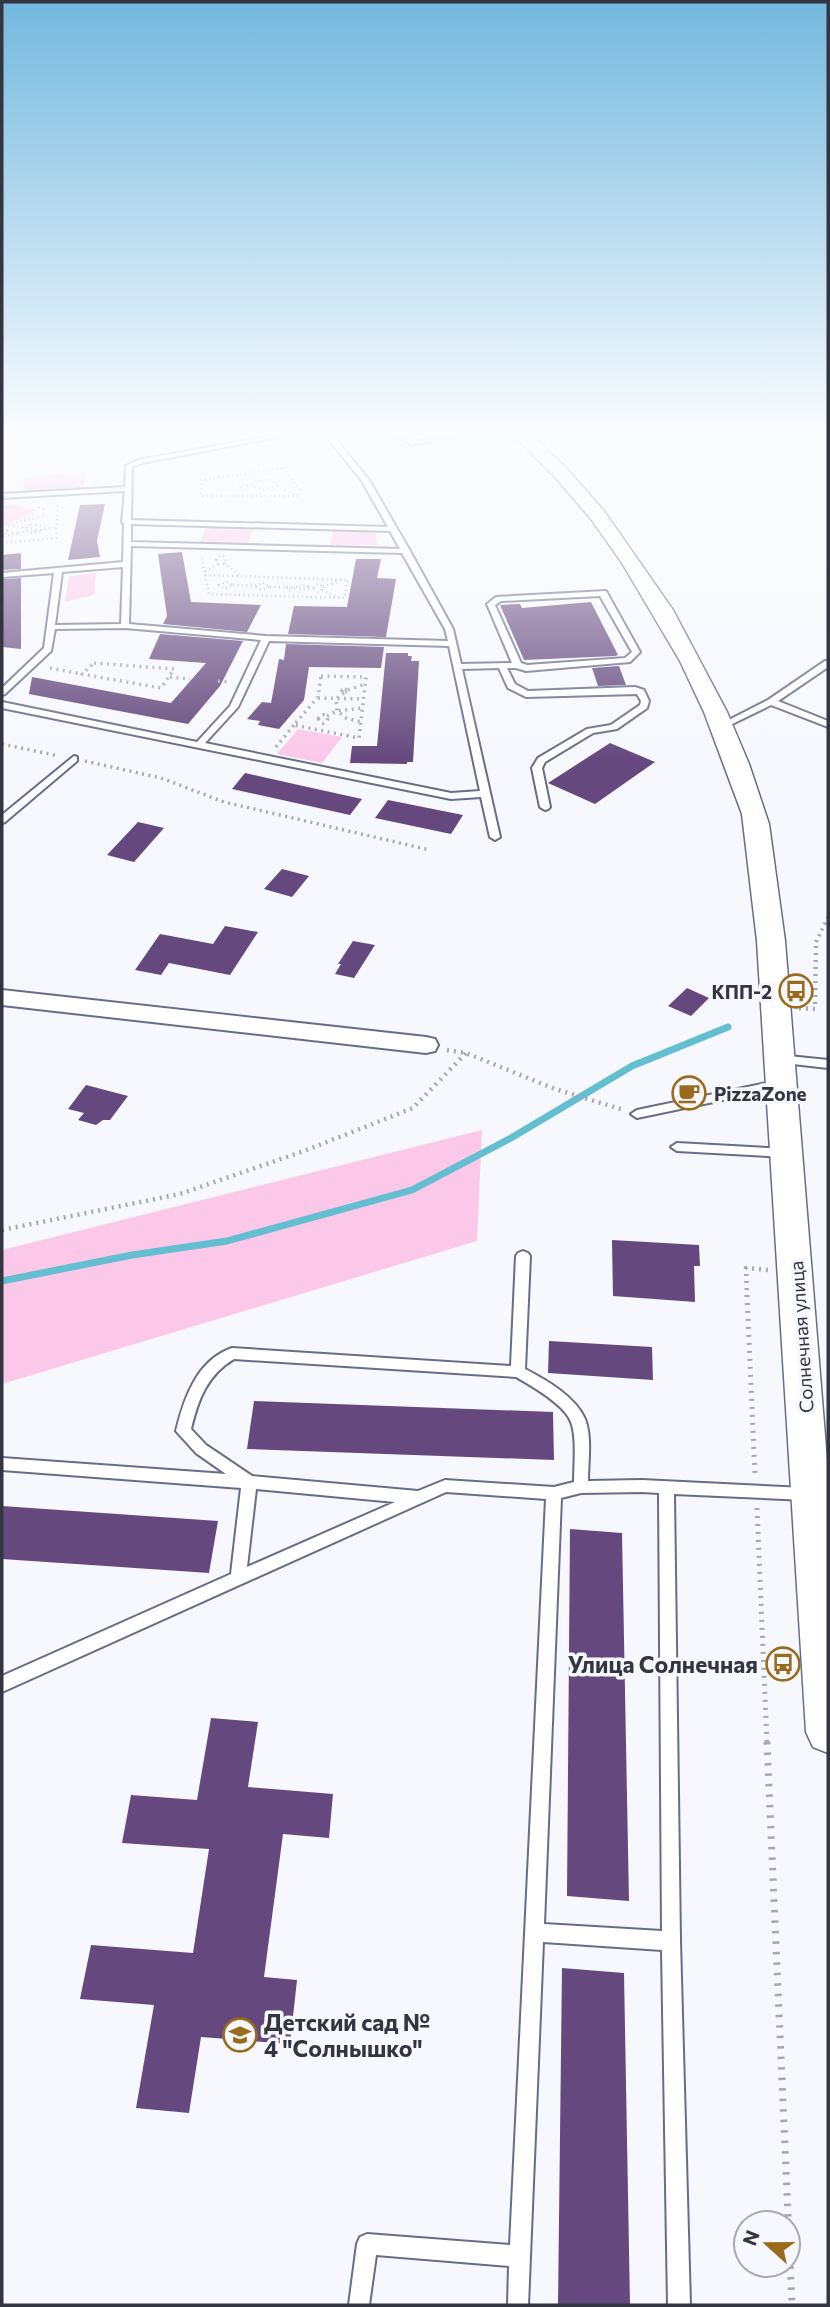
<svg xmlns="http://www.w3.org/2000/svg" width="830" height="2307" font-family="Commissioner,sans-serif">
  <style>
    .green { fill: #fbc8e9 }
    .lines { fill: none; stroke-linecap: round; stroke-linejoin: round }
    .stream { stroke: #63bed0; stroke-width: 7 }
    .building { fill: #65497e }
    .service-casing { stroke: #686d87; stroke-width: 4 }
    .minor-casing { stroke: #686d87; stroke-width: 4 }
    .tertiary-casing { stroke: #686d87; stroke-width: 3 }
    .path-far4 { stroke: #a6a8b0; stroke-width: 2.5; stroke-dasharray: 1 3.5; stroke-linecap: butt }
    .path-far3 { stroke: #a6a8b0; stroke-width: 3.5; stroke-dasharray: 2 4.5; stroke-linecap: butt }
    .path-far2 { stroke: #a6a8b0; stroke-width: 4.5; stroke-dasharray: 2 5; stroke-linecap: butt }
    .path-far1 { stroke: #a6a8b0; stroke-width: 5; stroke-dasharray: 2 6; stroke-linecap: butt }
    .path { stroke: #a6a8b0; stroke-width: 7; stroke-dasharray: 2.5 8; stroke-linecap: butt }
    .service { fill: #fff; fill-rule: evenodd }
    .minor { fill: #fff; fill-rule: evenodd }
    .tertiary { fill: #fff; fill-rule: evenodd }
    .labels { text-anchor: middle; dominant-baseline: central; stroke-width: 7; stroke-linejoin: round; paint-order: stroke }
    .poi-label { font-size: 19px; font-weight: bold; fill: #333541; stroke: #f6f8fe; text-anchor: end }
    .street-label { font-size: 19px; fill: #333541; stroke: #f6f8fe }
    .near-poi-label { font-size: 23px; font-weight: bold; fill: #333541; stroke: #f6f8fe; text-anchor: end }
  </style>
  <rect width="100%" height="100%" fill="#f6f8fe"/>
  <path class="green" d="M85,473L84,489L23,492L24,477Z
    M2,505H18L21,508L34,509V512L2,527Z
    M206,527L253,528L248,544L200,543Z
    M333,530L371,531L376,534L378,545L330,546Z
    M96,573L94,595L65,602L69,576Z
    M298,729L342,737L322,763L277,754Z
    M482,1130L477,1241L2,1384V1250Z"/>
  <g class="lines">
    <path class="stream" d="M2,1281L132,1255L227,1241L412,1190L511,1138L632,1066L728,1027"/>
  </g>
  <path class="building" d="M105,504L97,541L100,557L68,560L80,505Z
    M182,552L191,602L261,605L247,632L163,624L167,616L158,554Z
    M21,553V569L2,570V555Z
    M356,559H381L377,578L396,579L386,637L288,634L294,606L347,607Z
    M21,578V649L2,647V579Z
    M591,602L618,655L615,656L524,660L500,605L520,604L522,608Z
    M160,634L243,641L220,686L188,724L29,694L32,677L171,703L206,663L149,659Z
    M286,644L384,647L381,668L309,667L304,700L279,729L258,725L260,721L247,719L262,702L271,703L279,659L284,660Z
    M386,653H408V656H412L411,661H419L413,762H407V764L350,763L352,746H377Z
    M619,666L626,685L598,686L592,668Z
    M610,743L655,762L595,804L548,783Z
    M245,773L303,786L362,799L350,815L232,789Z
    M388,800L463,815L451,834L375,818Z
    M138,822L164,828L134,862L107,855Z
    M282,869L309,876L292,897L264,889Z
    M225,926L258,932L230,975L169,963L161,975L135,970L160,934L213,944Z
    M353,941L375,945L354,978L335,974L341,964H338Z
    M687,988L709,998L691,1016L668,1006Z
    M86,1085L128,1096L110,1120H103L96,1125L78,1120L84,1113L68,1109Z
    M612,1240L699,1245L700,1266H694L695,1302L613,1296Z
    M549,1341L652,1347L653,1380L548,1373Z
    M254,1401L553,1412L554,1460L247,1449Z
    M2,1506L218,1521L209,1573L2,1559Z
    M570,1529L622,1533L629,1901L567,1896Z
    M211,1718L258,1722L248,1787L333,1794L329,1838L283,1834L264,1977L297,1980L290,2044L201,2037L189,2113L136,2108L154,2005L80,1999L91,1945L193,1953L209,1849L122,1843L131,1795L197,1800Z
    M562,1968L624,1973L630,2305H558Z"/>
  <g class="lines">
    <defs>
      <path id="service" d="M270,436H284L142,463L132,467L131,520L388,527L362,481L326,436H333L369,480L410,551L453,629L461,664L512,663L487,604L496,597L606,591L640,652L630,662L526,671L516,668H507L515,684L528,691L635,687L644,690L649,701L647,708L617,729L593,733L545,762L542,768L550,807L548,809L545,810L540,807L532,768L538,758L587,729L611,725L640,705L641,701L637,694L526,697L508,688L499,668L462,669L500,837L495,840L490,837L481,797L451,799L2,708V702L197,742L230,706L261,640L125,628L55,629L51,651L5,694L2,695V688L44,648L54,573L2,577V573L123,562L124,524L122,522L125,491L2,498V494L125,487L126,466L138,460ZM131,524L390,531L400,549L131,542ZM131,546L402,553L445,629L448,641L266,636L129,624ZM123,567L121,624L55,625L62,572ZM600,596L632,652L625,658L527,665L521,663L495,605L501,601ZM269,641L449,646L480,791L451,793L205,743L238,707Z
        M396,436C403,436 406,440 413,441C419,442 445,436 455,436L412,445Z
        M825,661H828V667L778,701L828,721V727L771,705L724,728L717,726L768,700Z
        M74,756L77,757V761L5,822L2,823V815Z
        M779,1055L828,1060V1068L775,1062L773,1059L775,1056Z
        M781,1080L787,1084L785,1087L637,1118L631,1114L637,1110Z
        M677,1143L785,1149L791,1153L785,1157L677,1151L671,1147Z
        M523,1251L528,1253L530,1256L525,1369C546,1380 575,1396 585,1419C592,1437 588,1462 588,1481L642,1480L805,1488L810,1489L812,1494L810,1499L805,1500L674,1494L680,1941L690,2305H668L662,1950L543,1942L528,2305H508L509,2266L376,2255L369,2305H349L357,2244L360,2237L367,2234L510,2245L546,1499L446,1492L2,1692V1676L231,1574L241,1488L2,1470V1458L226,1474L196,1453L176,1431C184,1398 197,1360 232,1348L511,1366L516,1256L518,1253ZM234,1359L516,1377C532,1386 565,1405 571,1422C577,1437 574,1466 574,1482L554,1487L445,1480L418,1491L252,1476L206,1445L191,1429C198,1400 207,1375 234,1359ZM256,1489L395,1502L247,1567ZM642,1492L659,1493L662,1931L544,1924L561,1498L581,1493Z"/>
      <path id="minor" d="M2,990L426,1037L435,1039L438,1045L435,1051L426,1053L2,1005Z"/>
      <path id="tertiary" d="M514,436H533L567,469L604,511L673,610L727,712L749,764L769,824L785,941L828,1473V1753L813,1747L806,1732L757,941L742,814L704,712L680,661L622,563L591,519L555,477Z"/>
    </defs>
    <use href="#service" class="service-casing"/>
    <use href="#minor" class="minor-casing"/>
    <use href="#tertiary" class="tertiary-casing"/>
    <path class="path-far4" d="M283,468L300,490V496H201V480Z
      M261,480H271L277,485L264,490L252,486L253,482Z
      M243,484L249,485V486L239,487Z
      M277,486L295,495
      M24,521L44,516L43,509L38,508
      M31,524L41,526L43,531L30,533L25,529Z
      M13,526L34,529L38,533
      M7,531L9,526L31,516L39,506
      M7,531L19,534L3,536Z
      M18,532L56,528
      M2,543L56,538L58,505
      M216.5 560a4.5 4.5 0 1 1 9 0a4.5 4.5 0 1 1-9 0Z
      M202,558L205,575
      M224,563L240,576
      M205,571L219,564
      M205,575L348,580L344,598L209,594Z
      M227,582L233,585L225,589L219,585Z
      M263,583L270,587L261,590L254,586Z
      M314 588a4 4 0 1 1 8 0a4 4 0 1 1-8 0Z
      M233,585L254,586
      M270,587H285
      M297,587H285L288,590L298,587
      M323,587L339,581
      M309,588L301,590L298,587L306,585L311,588
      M322,590L337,597"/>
    <path class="path-far3" d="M94,663L174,669L161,688L82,674Z
      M50,668L82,674
      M321,676L366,677L359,738L294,725L318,697Z
      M170,677L190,679
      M218,681L230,682
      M345,689L349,691L342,693V690Z
      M348,690L365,684
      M344,693L336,699L337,711L346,718L361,722
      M318,698L363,699
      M318.5 719a4.5 4.5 0 1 1 9 0a4.5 4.5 0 1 1-9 0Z
      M327,716L337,711L363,708
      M2,744L59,756
      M276,747L294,725
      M85,761L161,778L224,802L430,850
      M816,942L828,917"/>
    <path class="path-far2" d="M799,1008L815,1009L816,940
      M447,1050L466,1053L555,1089L624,1110
      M2,1230L180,1194L304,1151L413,1108L466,1053
      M747,1297L746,1268L768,1270"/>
    <path class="path-far1" d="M747,1295L755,1475
      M757,1508L767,1744"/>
    <path class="path" d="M767,1742L792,2305"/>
    <use href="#service" class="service"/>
    <use href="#minor" class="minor"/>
    <use href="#tertiary" class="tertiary"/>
  </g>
  <linearGradient id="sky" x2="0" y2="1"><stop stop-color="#73b8de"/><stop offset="0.57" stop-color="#fbfcff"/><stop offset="1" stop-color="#fbfcff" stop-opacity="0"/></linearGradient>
  <rect width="830" height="759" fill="url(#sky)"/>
  <defs>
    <symbol id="bus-ring" viewBox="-11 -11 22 22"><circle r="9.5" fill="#f6f8fe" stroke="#9a6b1c" stroke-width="1.5"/><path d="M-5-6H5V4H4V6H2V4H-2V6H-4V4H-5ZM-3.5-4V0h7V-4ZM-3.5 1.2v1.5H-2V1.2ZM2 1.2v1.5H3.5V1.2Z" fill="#9a6b1c"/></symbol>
    <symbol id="cafe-ring" viewBox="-11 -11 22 22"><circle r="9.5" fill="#f6f8fe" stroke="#9a6b1c" stroke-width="1.5"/><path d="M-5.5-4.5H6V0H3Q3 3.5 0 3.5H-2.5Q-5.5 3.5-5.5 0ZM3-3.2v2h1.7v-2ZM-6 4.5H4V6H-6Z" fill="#9a6b1c"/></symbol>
    <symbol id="school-ring" viewBox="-11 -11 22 22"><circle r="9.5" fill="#f6f8fe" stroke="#9a6b1c" stroke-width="1.5"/><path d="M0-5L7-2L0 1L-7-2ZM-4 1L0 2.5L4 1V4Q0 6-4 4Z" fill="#9a6b1c"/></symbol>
  </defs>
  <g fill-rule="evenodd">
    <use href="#bus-ring" x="777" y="972" width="38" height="38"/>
    <use href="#cafe-ring" x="670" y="1074" width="38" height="38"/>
    <use href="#bus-ring" x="764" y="1645" width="38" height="38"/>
    <use href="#school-ring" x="221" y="2016" width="38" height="38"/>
  </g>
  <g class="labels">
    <g class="poi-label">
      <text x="772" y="991">КПП-2</text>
      <text x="714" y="1093" text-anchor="start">PizzaZone</text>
    </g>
    <g class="street-label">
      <text transform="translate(801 1337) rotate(-94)">Солнечная улица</text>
    </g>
    <g class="near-poi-label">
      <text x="758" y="1664">Улица Солнечная</text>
      <text x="264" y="2022" text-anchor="start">Детский сад №<tspan x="264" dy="26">4 "Солнышко"</tspan></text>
    </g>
  </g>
  <rect width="830" height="2307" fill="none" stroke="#333541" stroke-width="7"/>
  <g transform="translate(767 2244) rotate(291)"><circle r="33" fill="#f6f8fe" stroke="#a8aab2" stroke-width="2"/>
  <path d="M0-5L12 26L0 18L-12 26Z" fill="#9a6b1c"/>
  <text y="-10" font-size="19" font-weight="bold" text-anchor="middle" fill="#333541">N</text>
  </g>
</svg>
